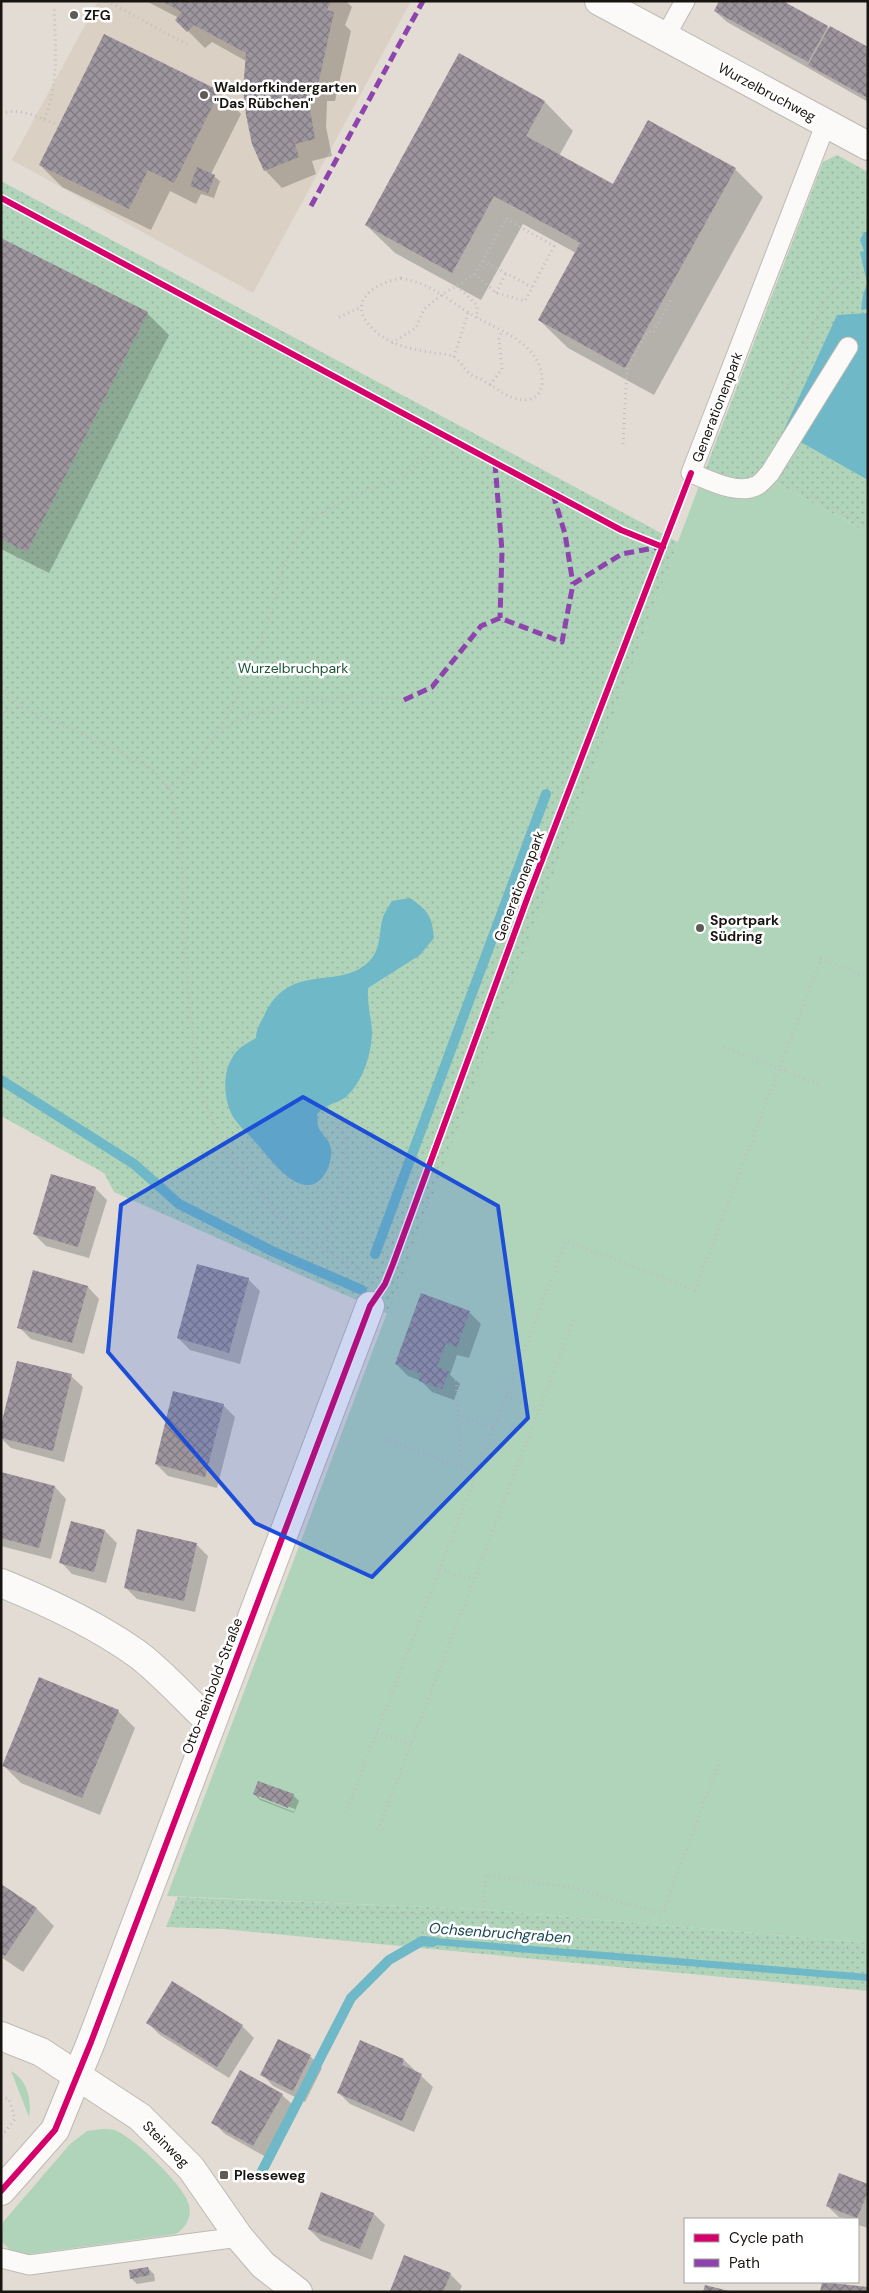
<svg xmlns="http://www.w3.org/2000/svg" width="869" height="2293" font-family="'DM Sans',sans-serif">
  <style>
    .built { fill: #dbd0c4 }
    .grass { fill: #b0d4ba }
    .park { fill: url(#park-dots) }
    .water { fill: #6eb8c7 }
    .shadow { fill: #0003; fill-rule: evenodd }
    .lines { fill: none; stroke-linecap: round; stroke-linejoin: round }
    .stream { stroke: #6eb8c7; stroke-width: 10 }
    .building { fill: url(#building-cross-hatch) }
    .lane-casing { stroke: #bdb9b3; stroke-width: 21 }
    .street-casing { stroke: #bdb9b3; stroke-width: 30 }
    .path { stroke: #c0bfbc; stroke-width: 3; stroke-dasharray: 1 4; stroke-linecap: butt }
    .lane { stroke: #fbfaf9; stroke-width: 19 }
    .street { stroke: #fbfaf9; stroke-width: 28 }
    .quiet { stroke: #8e44ad; stroke-width: 5; stroke-dasharray: 10 5; stroke-linecap: butt }
    .cycleway-casing { stroke: #fff; stroke-width: 9 }
    .cycleway { stroke: #d6006c; stroke-width: 6 }
    .marked { fill: #1d4ed8; fill-opacity: 0.2; stroke: #1d4ed8; stroke-width: 4; stroke-linejoin: round }
    .poi-dot { fill: #5f5a55; stroke: #fff; stroke-width: 2 }
    .labels { text-anchor: middle; dominant-baseline: central; stroke-width: 5; stroke-linejoin: round; paint-order: stroke }
    .poi-label { font-size: 14px; font-weight: bold; fill: #181410; stroke: #fff; text-anchor: start }
    .street-label { font-size: 14px; fill: #181410; stroke: #fff }
    .park-label { font-size: 14px; fill: #1c5738; stroke: #fff }
    .water-label { font-size: 15px; font-style: italic; fill: #1b4954; stroke: #fff }
  </style>
  <defs>
    <pattern id="park-dots" width="8" height="8" patternUnits="userSpaceOnUse" patternTransform="scale(1.25)"><rect width="8" height="8" fill="#b0d4ba"/><path d="M2 2h.1M6 6h.1" fill="none" stroke="#97b59f" stroke-width="1.8" stroke-linecap="round"/></pattern>
    <pattern id="building-cross-hatch" width="8" height="8" patternUnits="userSpaceOnUse" patternTransform="scale(1.25)"><rect width="8" height="8" fill="#9e969f"/><path d="M0 0l8 8M0 8l8-8" fill="none" stroke="#807980"/></pattern>
  </defs>
  <rect width="100%" height="100%" fill="#e2dcd5"/>
  <path class="built" d="M98,1H411L253,293L12,160Z"/>
  <path class="grass" d="M773,481L868,533V1943L477,1909L167,1896L699,486Z
    M11,2071C27,2079 32,2100 29,2117Z
    M102,2129C107,2129 113,2129 117,2131C136,2140 185,2186 189,2205C192,2218 185,2228 176,2234L23,2255L11,2251L1,2241L3,2222L70,2144L87,2131Z"/>
  <path class="park" d="M837,155L868,172V533L773,481L699,486L823,162Z
    M1,181L678,542L388,1314L114,1192L104,1173L1,1116Z
    M178,1897L477,1909L868,1943V1991L223,1929L166,1927Z"/>
  <path class="water" d="M864,232H868V309L861,310L863,295L867,283L860,252L864,251L860,240Z
    M868,313V480L783,432L837,315Z
    M410,898C428,911 432,915 434,938L420,955L368,988C367,1003 371,1017 372,1031C372,1053 363,1081 347,1096C338,1104 329,1102 317,1114C318,1118 317,1122 318,1126C322,1138 333,1139 331,1156C330,1166 324,1180 314,1184C292,1191 270,1158 257,1144C250,1135 238,1126 232,1115C222,1095 222,1064 240,1048C245,1044 251,1041 256,1038C256,1030 260,1023 264,1016C290,958 343,994 372,958C381,947 379,930 383,917C385,912 389,906 392,901Z
    M423,1937L868,1974V1981L422,1944Z"/>
  <path class="shadow" d="M146,1H346L352,7L345,25L351,31L335,101H327L326,127L332,156L312,161L316,174L282,188L265,170L246,61L212,42L205,48L177,20L179,18Z
    M715,11L827,27L868,49V102L727,22Z
    M459,55L545,102L573,131L559,156L614,185L735,169L763,197L654,395L568,348L539,320L576,253L523,224L481,300L395,253L366,225Z
    M219,92L241,114L211,174L220,181L214,198L201,194L196,204L170,191L151,230L62,187L40,165Z
    M1,240L147,313L169,335L49,573L1,549Z
    M95,1188L107,1200L89,1258L46,1246L34,1234Z
    M248,1279L260,1291L240,1364L190,1350L178,1338Z
    M88,1287L99,1299L84,1354L31,1339L19,1327Z
    M469,1312L481,1324L469,1358L457,1355L450,1375L460,1384L454,1400L432,1392L421,1381L408,1376L396,1364Z
    M71,1376L83,1387L64,1462L11,1448L1,1438Z
    M223,1405L235,1417L217,1488L168,1476L156,1464Z
    M1,1473L55,1487L66,1499L51,1559L1,1546Z
    M72,1523L105,1531L117,1543L106,1583L72,1574L61,1562Z
    M196,1544L208,1556L195,1612L137,1599L125,1587Z
    M118,1711L135,1728L100,1815L21,1783L4,1766Z
    M254,1794L293,1795L299,1801L294,1813L260,1800ZM259,1796L295,1809L294,1812L259,1798Z
    M1,1886L37,1909L54,1926L23,1972L1,1957Z
    M148,2023L242,2026L254,2038L229,2078L160,2035Z
    M361,2042L404,2060L433,2087L414,2132L350,2104L339,2093Z
    M310,2056L322,2068L305,2102L273,2086L262,2074Z
    M282,2095L294,2106L266,2157L225,2134L213,2122Z
    M868,2186V2228L858,2225V2219L839,2217L827,2206Z
    M374,2214L385,2225L372,2260L321,2241L309,2229Z
    M148,2268L154,2274L155,2281L137,2284L131,2278Z
    M450,2274L462,2286L459,2292L392,2290Z"/>
  <g class="lines">
    <path class="stream" d="M1,1080L134,1164L179,1204L272,1251L362,1290
      M375,1254L546,794
      M259,2177L351,1998L389,1960L422,1941L433,1942"/>
  </g>
  <path class="building" d="M161,1H331L327,10L334,12L318,85H310V109L315,139L295,144L299,157L264,171L252,144L246,115L243,90L246,53L194,25L187,32L175,20L182,12Z
    M719,1H783L828,26L808,62L714,11Z
    M830,26L868,47V98L808,65Z
    M104,34L220,91L174,183L148,170L129,209L39,165Z
    M459,53L545,101L526,136L613,184L648,120L736,168L625,368L538,320L580,243L568,236L494,196L452,273L365,225Z
    M197,167L215,175L208,193L190,186Z
    M1,238L148,312L27,552L1,539Z
    M51,1174L96,1187L78,1247L33,1234Z
    M197,1264L249,1278L229,1353L177,1338Z
    M33,1270L88,1286L72,1343L17,1328Z
    M421,1293L470,1311L457,1347L446,1343L437,1367L449,1371L442,1389L419,1381L421,1374L395,1364Z
    M17,1361L72,1374L53,1451L1,1438V1425Z
    M173,1391L224,1404L205,1477L155,1464Z
    M1,1472L55,1486L39,1548L1,1538Z
    M71,1521L105,1530L94,1572L59,1563Z
    M137,1529L197,1543L184,1601L124,1588Z
    M39,1677L119,1710L82,1798L2,1766Z
    M258,1781L294,1794L288,1808L253,1794Z
    M1,1884L37,1908L5,1956L1,1953Z
    M172,1981L243,2025L217,2067L146,2023Z
    M278,2039L311,2055L293,2091L260,2075Z
    M360,2040L404,2059L402,2065L422,2074L402,2121L337,2093Z
    M240,2070L283,2094L253,2146L211,2123Z
    M839,2173L868,2184V2192L857,2218L826,2206Z
    M321,2192L374,2213L360,2249L308,2229Z
    M404,2255L451,2273L443,2292L390,2291Z
    M148,2267L150,2275L130,2279L129,2270Z
    M822,2282L868,2287V2292H820Z
    M705,2285L729,2291V2292H703Z"/>
  <g class="lines">
    <defs>
      <path id="lane" d="M665,37L685,1
        M826,123L691,473C710,480 736,495 756,486C761,484 766,477 770,473L848,347
        M1,2258L29,2265L239,2237"/>
      <path id="street" d="M599,1L868,146
        M1,1583C48,1602 95,1624 136,1653C161,1671 188,1702 211,1723
        M1,2036L41,2052L140,2117L191,2168L239,2237L263,2265L298,2292
        M1,2191L55,2130L91,2042L370,1306"/>
    </defs>
    <use href="#lane" class="lane-casing"/>
    <use href="#street" class="street-casing"/>
    <path class="path" d="M107,1L188,45
      M1,113C23,108 38,117 57,125
      M44,119C60,83 55,45 54,6
      M506,219L554,246L525,301L496,293L475,274Z
      M483,261L532,287
      M401,278C431,284 444,297 469,313C496,330 545,343 542,384C541,393 536,398 528,400C508,400 499,390 483,380C479,378 474,377 470,374C464,369 460,360 454,357C449,354 441,354 435,353C412,349 390,346 372,328C345,302 375,283 401,278Z
      M457,286L477,305V318
      M496,293L506,273
      M339,317L362,307
      M392,343L416,328L424,309L443,294L475,274
      M454,357L468,313
      M490,385L502,369L499,339L502,330
      M783,399L822,304L838,284L860,272H868
      M623,444L627,368L648,331L653,333L671,300
      M793,486L868,527
      M1,686L22,707L116,750L152,769L169,789L176,812L183,878L185,948L194,1051L205,1102L224,1146L254,1186L295,1232L369,1275
      M1,711L22,707
      M218,732L249,715L297,703L346,696L404,700
      M169,789L194,766L218,732L234,703L267,625L284,565L298,538L315,517L357,494L400,479L425,456L439,434
      M724,1047L822,1085
      M327,1251L328,1228L339,1195L346,1164L345,1140L337,1117
      M456,1375L461,1467
      M506,1397L539,1409
      M458,1415L494,1428
      M386,1439L476,1473
      M440,1569L473,1580
      M377,1732L411,1744
      M346,1813L566,1241L695,1290L821,959L868,977
      M378,1830L575,1316
      M175,1903L483,1917L868,1951
      M483,1917L486,1875L569,1887L655,1912H663L720,1760
      M1,2097L9,2099L15,2119L1,2137"/>
    <use href="#lane" class="lane"/>
    <use href="#street" class="street"/>
    <path class="quiet" d="M311,206L423,1
      M495,463L502,551L500,618
      M553,494L565,534L573,584
      M404,700L432,687L481,626L500,618L562,642L573,584L622,554L659,547"/>
    <defs>
      <path id="cycleway" d="M1,198L621,530L663,547
        M1,2191L55,2130L91,2042L370,1306L385,1284L393,1264L527,899L691,473"/>
    </defs>
    <use href="#cycleway" class="cycleway-casing"/>
    <use href="#cycleway" class="cycleway"/>
  </g>
  <path class="marked" d="M303,1097L498,1206L528,1418L372,1577L255,1523L108,1352L121,1205Z"/>
  <g class="poi-dot">
    <circle cx="74" cy="15" r="5"/>
    <circle cx="204" cy="95" r="5"/>
    <circle cx="700" cy="928" r="5"/>
    <rect x="219" y="2170" width="10" height="10" rx="2.5"/>
  </g>
  <g class="labels">
    <g class="poi-label">
      <text x="84" y="15">ZFG</text>
      <text x="214" y="87">Waldorfkindergarten<tspan x="214" dy="16">"Das Rübchen"</tspan></text>
      <text x="710" y="920">Sportpark<tspan x="710" dy="16">Südring</tspan></text>
      <text x="234" y="2175">Plesseweg</text>
    </g>
    <g class="street-label">
      <text transform="translate(767 92) rotate(28)">Wurzelbruchweg</text>
      <text transform="translate(717 407) rotate(-69)">Generationenpark</text>
      <text transform="translate(519 886) rotate(-69)">Generationenpark</text>
      <text transform="translate(212 1686) rotate(-69)">Otto-Reinbold-Straße</text>
      <text transform="translate(166 2144) rotate(45)">Steinweg</text>
    </g>
    <g class="park-label">
      <text x="293" y="668">Wurzelbruchpark</text>
    </g>
    <g class="water-label">
      <text transform="translate(500 1933) rotate(4)">Ochsenbruchgraben</text>
    </g>
  </g>
  <rect width="869" height="2293" fill="none" stroke="#181410" stroke-width="5"/>
  <rect x="684" y="2218" width="175" height="65" fill="#ffffff" stroke="#a3a19f"/>
  <rect x="694" y="2234" width="25" height="8" fill="#d6006c" stroke="#a3a19f"/>
  <text x="729" y="2243" font-size="15" fill="#181410">Cycle path</text>
  <rect x="694" y="2259" width="25" height="8" fill="#8e44ad" stroke="#a3a19f"/>
  <text x="729" y="2268" font-size="15" fill="#181410">Path</text>
</svg>
